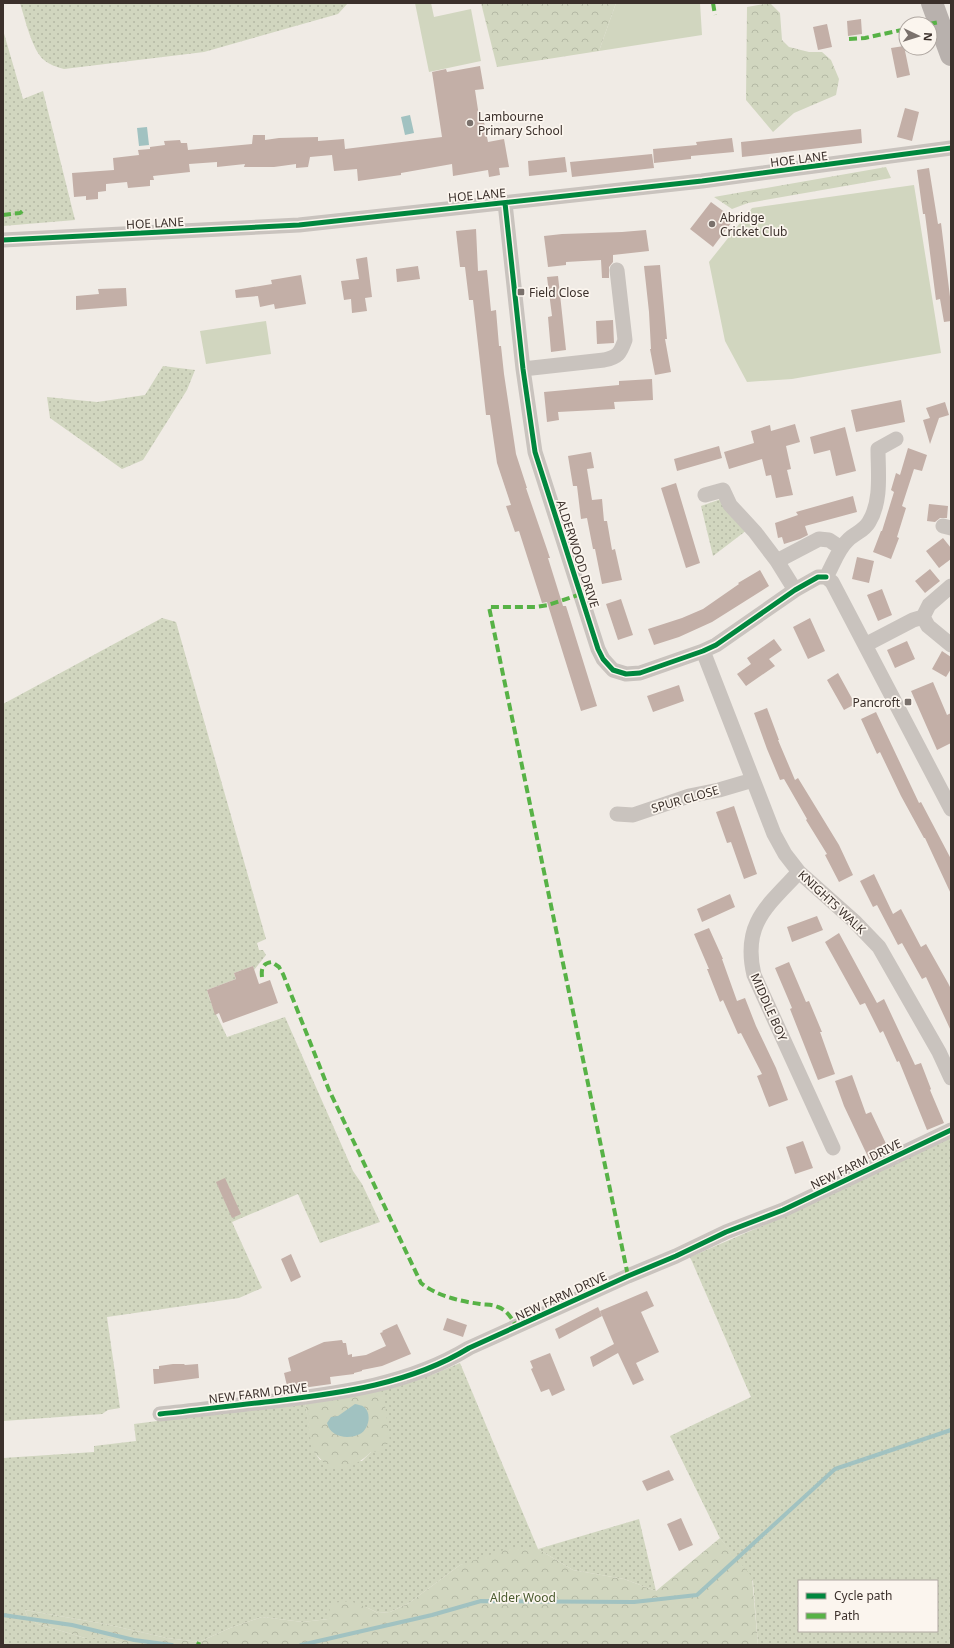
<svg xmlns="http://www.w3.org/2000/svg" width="954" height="1648" font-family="'Noto Sans',sans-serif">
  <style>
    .grass { fill: url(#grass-dots); fill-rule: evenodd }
    .forest { fill: url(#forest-crowns) }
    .garden { fill: #d1d6bf }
    .water { fill: #a1c2c1 }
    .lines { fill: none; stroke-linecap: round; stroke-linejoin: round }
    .stream { stroke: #a1c2c1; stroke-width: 4 }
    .building { fill: #c3afa7 }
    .minor { stroke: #c9c3be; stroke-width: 15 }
    .primary { stroke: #b8b1ad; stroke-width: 22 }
    .quiet { stroke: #57b246; stroke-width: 4; stroke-dasharray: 8 4; stroke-linecap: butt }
    .cycleway-casing { stroke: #fbf5ee; stroke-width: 8 }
    .cycleway { stroke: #00873e; stroke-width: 5 }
    .poi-dot { fill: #7a716c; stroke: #fbf5ee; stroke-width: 1.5 }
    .labels { text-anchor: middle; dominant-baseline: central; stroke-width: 3.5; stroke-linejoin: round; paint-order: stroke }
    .poi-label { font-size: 12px; fill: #3b302b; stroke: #fbf5ee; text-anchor: start }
    .street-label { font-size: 12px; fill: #3b302b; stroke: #fbf5ee }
    .park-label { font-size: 12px; fill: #4a5a2e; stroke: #fbf5ee }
  </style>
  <defs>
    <pattern id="grass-dots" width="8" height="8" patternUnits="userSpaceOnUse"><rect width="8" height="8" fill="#d1d6bf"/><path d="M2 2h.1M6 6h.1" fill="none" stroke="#b4b8a4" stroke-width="1.8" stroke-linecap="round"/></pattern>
    <pattern id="forest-crowns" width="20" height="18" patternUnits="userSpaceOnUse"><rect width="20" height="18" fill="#d1d6bf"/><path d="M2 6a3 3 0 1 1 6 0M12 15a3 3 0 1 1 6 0" fill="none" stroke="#b4b8a4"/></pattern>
  </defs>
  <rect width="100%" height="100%" fill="#f0ebe5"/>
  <path class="grass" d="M20,3H348L338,14L204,52L64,69C57,67 50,65 44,60C32,50 25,19 20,3Z
    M3,30L23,99L43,91L75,220L3,226Z
    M163,366L195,370L187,390L143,460L122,469L50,418L47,397L97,402L145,395Z
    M724,498L747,530L713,556L701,506Z
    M162,618L176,622L266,939L257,943L259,950H263L266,955L254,970L253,966L234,973L236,979L207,990C211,1007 220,1021 227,1037L285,1017L353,1171L362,1184L380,1222L320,1243L298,1194L232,1222L262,1288L239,1298L107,1317L120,1408L108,1410L102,1414L3,1421V704Z
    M951,1134V1645H758L753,1581L720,1538L670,1436L751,1397L690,1257L778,1219ZM799,1581H937V1631H799Z
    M460,1363L538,1549L639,1519L656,1591L624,1579L573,1570L538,1549L460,1565L409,1603L390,1612L378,1613L366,1607L328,1619L303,1622L262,1617L230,1628L199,1642L167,1638L105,1624L25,1610L28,1618L38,1624L85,1638H108L127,1645H3V1458L94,1452V1446L136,1441L134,1424L305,1402L313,1450L320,1460L362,1461L371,1452L383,1390L434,1374Z"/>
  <path class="forest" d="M481,3H616L599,51L497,67Z
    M770,3L780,13L782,40L789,47L809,52H822L831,60L839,79L836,95L794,113L773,132L746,100L747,7Z
    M886,167L891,178L748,203L732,209L714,197Z
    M383,1390L390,1442L378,1452H371C360,1463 345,1472 328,1467L312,1450L305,1402Z
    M720,1538L752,1577L758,1645H127L108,1638H85L38,1624L28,1618L25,1610L105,1624L167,1638L199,1642L230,1628L262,1617L303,1622L328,1619L331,1603L350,1601L366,1607L378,1613L390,1612L409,1603L460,1565L507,1549H538L573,1570L624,1579L656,1591Z"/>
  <path class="garden" d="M415,3H431L434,17L471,9L481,61L429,72Z
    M616,3H700L702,35L599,51Z
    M914,185L941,353L792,379L747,382L725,341L709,262L752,208Z
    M266,321L271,354L206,364L200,331Z"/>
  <path class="water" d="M410,115L414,133L405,135L401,117Z
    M147,127L149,145L139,146L137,128Z
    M355,1404C358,1405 362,1405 364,1407C372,1413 369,1429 360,1434C348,1440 330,1437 327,1423L331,1417L338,1416Z"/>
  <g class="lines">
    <path class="stream" d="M3,1615L72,1625L134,1640L172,1645
      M301,1645L432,1615L481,1601L634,1602L697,1595L835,1469L951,1430"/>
  </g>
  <path class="building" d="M861,19L862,34L848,36L847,21Z
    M827,24L832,47L818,50L813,27Z
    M904,46L910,75L897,78L891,48Z
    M480,66L484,89L475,90L480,123L484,122L488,142L504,139L509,167L499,168L500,175L489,177L488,170L453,176L452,164L401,173V175L358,181L357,169L334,171L332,155L310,157L308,167L296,168V164L274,167H244L245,164L217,167V162L189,164L190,172L153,176L154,180H150V186L128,188L127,182L106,184V191L98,192V199L86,200V196L74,197L72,173L114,170L113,158L139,155L138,150L150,149V147L165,145L164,141L180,140L181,143H187L188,150L252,144L253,135H265V140L279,138L318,137V141L344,139L345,149L442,137L432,72L446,69L447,72Z
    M905,108L919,112L912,141L897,137Z
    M861,129L862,143L742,157L741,142Z
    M732,138L734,152L691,156V159L654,163L653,149L697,145L696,142Z
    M652,154L654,168L572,177L570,162Z
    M565,157L567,172L529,176L528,161Z
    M929,168L938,224L941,223L951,305V321L944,322L940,299L936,300L925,214H923L917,170Z
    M711,202L734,219L713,247L690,229Z
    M476,229L478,271L487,270L491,311L496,310L499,346H501L504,374L516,454L527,488H526L550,558H548L563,606H566L597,706L581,711L547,602L542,603L519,531L515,532L506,506L511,505L497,463L490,415H486L473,300H469L465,267H460L456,231Z
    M646,230L649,251L613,255V262L609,267V278H602L601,260L566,262V265L548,267L544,236L562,234L622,232Z
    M367,257L372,297L365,298L367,311L352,313L351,299L344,300L341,281L359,279L356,259Z
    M660,265L667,339H665L671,372L655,375L650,349H651L649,312L644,266Z
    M418,266L420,279L397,282L396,269Z
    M301,275L306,304L275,309L274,304L260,307L258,296L236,298L235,290L272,284L271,280Z
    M558,276L566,350L551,352L548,317L552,316L547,277Z
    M126,288L127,306L76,310V296L99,294L98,289Z
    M613,320L614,343L597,344L596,321Z
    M652,379L653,400L614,402L615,409L558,412L559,420L547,422L544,392L619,385V381Z
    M901,400L905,422L856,432L851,410Z
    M945,402L949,415L939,418L930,444L923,420L930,418L926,408Z
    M795,424L800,442L786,446L791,469L787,470L793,495L776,498L771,475L766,476L762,459L729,469L724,452L754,443L751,431L770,425L771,431Z
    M845,427L856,471L836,476L830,450L814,454L810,437Z
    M719,446L722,458L677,471L674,459Z
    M908,448L927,455L922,471L914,469L902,506L906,508L897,537L899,538L891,559L873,552L881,531H882L894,492L891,490L896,473L900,475Z
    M591,452L594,468L587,469L592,500L602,499L604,521H607L612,550L615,549L622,580L602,584L595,549H593L587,518L581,519L577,486H573L568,456Z
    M676,483L700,563L686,568L661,488Z
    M853,496L857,512L805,526L808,535L800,539L784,544L782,537L778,538L775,523L798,515L796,512Z
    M929,504L948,506L947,518H940L935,522L927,521Z
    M943,538L951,548V559L939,568L926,551Z
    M857,557L874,561L869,583L852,579Z
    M930,569L940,581L925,593L915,581Z
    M760,570L769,586L712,622L679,637L654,645L648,629L682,618L703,609L739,584L738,583Z
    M882,589L892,615L878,621L867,595Z
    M621,599L633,635L618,640L606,604Z
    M810,618L825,651L808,659L793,627Z
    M774,639L782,650L769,659L775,666L746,686L737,674L751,664L747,658Z
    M907,641L915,659L895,668L887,650Z
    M942,651L951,657V669L946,677L932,669Z
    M838,673L855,704L844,710L827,680Z
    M933,682L947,715L951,713V743L937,750L911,691Z
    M679,685L684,701L653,712L647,696Z
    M767,708L779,740H778L795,780L798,778L839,845L853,875L839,882L825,855L827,854L806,820L807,819L784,779L780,780L767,749L754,713Z
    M876,712L919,803L921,802L951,859V894L925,838H924L901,796L880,752L877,754L861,719Z
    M734,806L757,874L744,879L731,842L727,843L716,812Z
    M874,874L893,914L901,909L921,947L926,944L948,983L951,989V1031L926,977L922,979L902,943L898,945L877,905L873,907L860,881Z
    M730,894L735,907L702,922L697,909Z
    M817,916L823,930L792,942L787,927Z
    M709,928L723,959H722L737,1001L745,998L756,1026L776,1068L788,1100L769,1107L757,1076L762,1074L741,1033L738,1034L723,1000L720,1002L707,969H709L694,934Z
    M839,933L877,1003L884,999L915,1065L921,1063L931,1089L930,1090L944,1123L927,1130L899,1061L897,1062L883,1031L880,1033L865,1003L860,1005L825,942Z
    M789,962L806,1002L809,1001L822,1032H820L835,1074L818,1080L790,1009L792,1008L775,968Z
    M253,966L259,984L270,980L278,1003L223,1023L219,1013L215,1015L207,990L236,979L234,973Z
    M852,1075L866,1114L871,1112L889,1150L869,1159L844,1106L835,1081Z
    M803,1141L813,1168L795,1174L786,1147Z
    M225,1178L241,1214L232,1218L216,1182Z
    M291,1254L301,1277L291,1282L281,1259Z
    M647,1291L654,1306L641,1312L659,1352L636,1363L644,1380L633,1385L618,1353L593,1367L590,1357L614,1344L600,1311Z
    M598,1307L602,1316L559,1339L555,1329Z
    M447,1318L467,1325L463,1337L443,1330Z
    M397,1324L411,1354L382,1366L362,1370V1371L354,1373V1374L330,1377L331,1384L288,1390L284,1373L291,1371L288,1358L324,1342L342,1340L343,1343H346L348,1355L352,1354V1357L366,1355L386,1346L380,1333L383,1332L382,1331Z
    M550,1353L565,1390L552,1396L549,1389L541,1392L531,1369L533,1368L530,1361Z
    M173,1364H184L185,1365L198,1364L199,1378L154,1384L153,1369H159V1366Z
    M669,1470L674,1480L647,1491L642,1481Z
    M681,1518L693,1545L679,1551L667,1524Z"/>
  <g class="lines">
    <path class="minor" d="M505,203L523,369L535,452L598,649L603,659L613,670L626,674L640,673L703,651L716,645L795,590L818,577H826
      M3,240L299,225L702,181L951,148
      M523,369L604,360C618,357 620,354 625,340L617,270
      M705,495L723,490L730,505L755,532L777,561
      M943,526L951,528
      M826,577L832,582L951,809
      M826,577C833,565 838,549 848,540C855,533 864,531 869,522C882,501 878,472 878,449L896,439
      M951,586L929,605L923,617L928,626L951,645
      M795,590L777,561L819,539L829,540L841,548
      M865,645L913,620L923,617
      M703,651L774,834L785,854L799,872L854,921L879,947L939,1052L951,1078
      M617,814L633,815L689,796L719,790L753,780
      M799,872C767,906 742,924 754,975L833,1148
      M160,1414C198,1410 236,1405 275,1401C342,1393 410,1384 469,1348L628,1276L676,1256L726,1232L783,1210L951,1130"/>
    <path class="primary" d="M932,3L951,55"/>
    <path class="quiet" d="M713,3L715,15
      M929,24L939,22
      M849,39L865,38L906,29
      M3,215L20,213L25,209
      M581,594L548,605L535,607H489L628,1276
      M262,977C261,968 263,963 272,962L279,967L283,974L329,1090L421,1283C437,1296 459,1301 480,1304C486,1305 492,1304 498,1307C507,1310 512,1319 517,1327
      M198,1645L199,1642"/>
    <defs>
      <path id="cycleway" d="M505,203L523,369L535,452L598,649L603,659L613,670L626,674L640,673L703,651L716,645L795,590L818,577H826
        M3,240L299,225L702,181L951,148
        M160,1414C198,1410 236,1405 275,1401C342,1393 410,1384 469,1348L628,1276L676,1256L726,1232L783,1210L951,1130"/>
    </defs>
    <use href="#cycleway" class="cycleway-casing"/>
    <use href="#cycleway" class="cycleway"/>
  </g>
  <g class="poi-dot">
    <circle cx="470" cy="123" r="4"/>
    <circle cx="712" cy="224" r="4"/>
    <rect x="517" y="288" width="8" height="8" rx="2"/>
    <rect x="904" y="698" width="8" height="8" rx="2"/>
  </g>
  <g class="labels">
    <g class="poi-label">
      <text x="478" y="116">Lambourne<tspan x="478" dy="14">Primary School</tspan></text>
      <text x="720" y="217">Abridge<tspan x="720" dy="14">Cricket Club</tspan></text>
      <text x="529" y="292">Field Close</text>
      <text x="900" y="702" text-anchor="end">Pancroft</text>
    </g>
    <g class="street-label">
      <text transform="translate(799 159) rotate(-7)">HOE LANE</text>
      <text transform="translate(477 195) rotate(-5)">HOE LANE</text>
      <text transform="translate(155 223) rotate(-3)">HOE LANE</text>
      <text transform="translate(578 554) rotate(72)">ALDERWOOD DRIVE</text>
      <text transform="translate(685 799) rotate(-16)">SPUR CLOSE</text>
      <text transform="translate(832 902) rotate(43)">KNIGHTS WALK</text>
      <text transform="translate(769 1007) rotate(66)">MIDDLE BOY</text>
      <text transform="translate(856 1164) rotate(-26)">NEW FARM DRIVE</text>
      <text transform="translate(561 1296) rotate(-25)">NEW FARM DRIVE</text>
      <text transform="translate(258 1393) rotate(-7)">NEW FARM DRIVE</text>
    </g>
    <g class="park-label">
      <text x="523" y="1597">Alder Wood</text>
    </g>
  </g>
  <rect width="954" height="1648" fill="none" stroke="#3b302b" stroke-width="8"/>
  <rect x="798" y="1580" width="140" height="52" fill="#fbf5ee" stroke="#aea6a0"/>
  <rect x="806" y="1593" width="20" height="6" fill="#00873e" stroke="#aea6a0"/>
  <text x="834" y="1600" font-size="12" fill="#3b302b">Cycle path</text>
  <rect x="806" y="1613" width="20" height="6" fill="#57b246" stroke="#aea6a0"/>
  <text x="834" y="1620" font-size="12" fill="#3b302b">Path</text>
  <g transform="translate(918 36) rotate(94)"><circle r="19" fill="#fbf5ee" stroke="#aea6a0"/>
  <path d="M0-3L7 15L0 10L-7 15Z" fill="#7a716c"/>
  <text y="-6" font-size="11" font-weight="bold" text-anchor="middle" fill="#3b302b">N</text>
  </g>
</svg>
